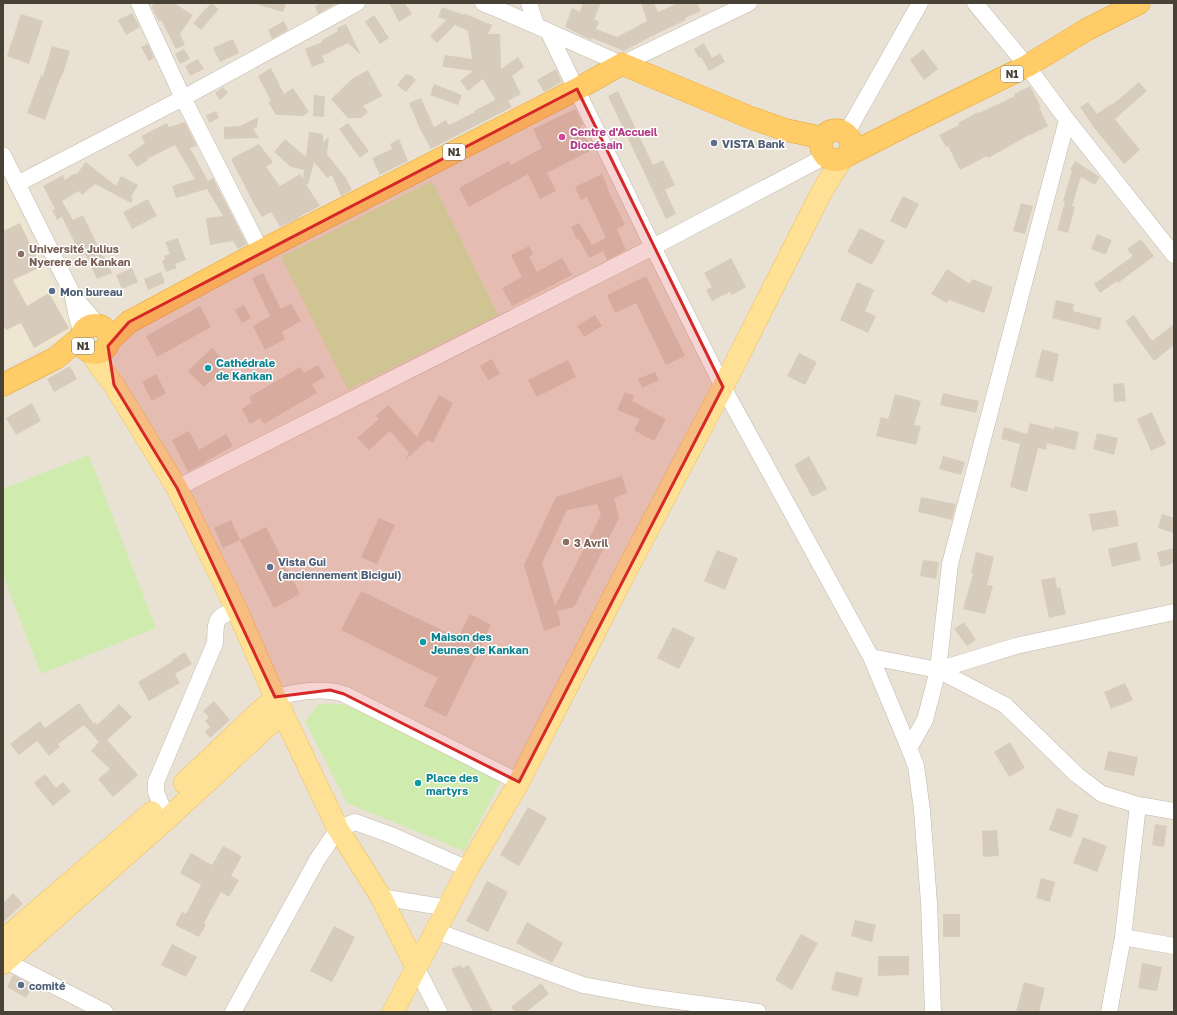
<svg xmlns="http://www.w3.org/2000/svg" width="1177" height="1015" font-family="'Golos Text',sans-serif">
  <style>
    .residential { fill: #e9e2d4 }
    .education { fill: #eee6d0 }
    .green { fill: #cfebad }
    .building { fill: #d7ccbb; fill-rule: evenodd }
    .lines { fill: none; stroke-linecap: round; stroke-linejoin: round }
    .minor-casing { stroke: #c1b8a9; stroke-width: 17 }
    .major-casing { stroke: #ebc15e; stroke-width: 22 }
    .highway-casing { stroke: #e7a32e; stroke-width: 23 }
    .minor { stroke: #fff; stroke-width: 16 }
    .major { stroke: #ffe195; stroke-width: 21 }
    .highway { stroke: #ffcc67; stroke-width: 22 }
    .marked { fill: #d62828; fill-opacity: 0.2; stroke: #d62828; stroke-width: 3; stroke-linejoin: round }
    .hotel-dot { fill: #d1479c; stroke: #fff; stroke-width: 1.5 }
    .service-dot { fill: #5c6f8a; stroke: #fff; stroke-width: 1.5 }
    .education-dot { fill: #8d6e63; stroke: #fff; stroke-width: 1.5 }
    .culture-dot { fill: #0f9aa8; stroke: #fff; stroke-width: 1.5 }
    .labels { text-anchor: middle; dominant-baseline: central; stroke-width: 3; stroke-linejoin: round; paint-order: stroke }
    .shield { fill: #fff; stroke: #7f7a72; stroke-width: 1 }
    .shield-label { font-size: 10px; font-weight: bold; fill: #484135 }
    .hotel-label { font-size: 11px; font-weight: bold; fill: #b23c85; stroke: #fff; text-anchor: start }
    .service-label { font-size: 11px; font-weight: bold; fill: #4e5e75; stroke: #fff; text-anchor: start }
    .education-label { font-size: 11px; font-weight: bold; fill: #785e54; stroke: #fff; text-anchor: start }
    .culture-label { font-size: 11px; font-weight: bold; fill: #0d838f; stroke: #fff; text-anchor: start }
  </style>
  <rect width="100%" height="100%" fill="#f4f0e7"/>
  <path class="residential" d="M3,3H1174V1012H3Z"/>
  <path class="education" d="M3,176L76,331L3,369Z"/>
  <path class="green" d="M432,181L498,315L348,390L281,257Z
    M89,455L156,628L41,674L3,575V489Z
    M319,704H344L501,781L464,851L347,803L305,721Z"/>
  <path class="building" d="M156,3H174L193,15L180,34L185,45L176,49L161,20L159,21L151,6Z
    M211,3L219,9L201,30L193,23Z
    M260,3H286L283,12L259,5Z
    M322,3H337L318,14L315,6Z
    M389,3H405L412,14L399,22Z
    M583,3H601L594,19L599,22L596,29L617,37L647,21L641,3H654L658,12L678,3H697L701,11L685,18L686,20L654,35L624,51L592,38L591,40L565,27L572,8L580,12Z
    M442,7L464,15V13L470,16L492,25L488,34H500L501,69L518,57L524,67L512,76L521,94L508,101L512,107L431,149L420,129L409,103L421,98L434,127L446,120L449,125L475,112L474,111L495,100L494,99H495L483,79L468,91L460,81L473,71L443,67V63L445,55L472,59L468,31L455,25L437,43L430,36L446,20L438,17Z
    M132,13L140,27L126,35L118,20Z
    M21,14L43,21L29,64L7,56Z
    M374,15L389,38L380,44L365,22Z
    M284,21L288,30L272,39L268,30Z
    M346,24L361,55L348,43L322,56L325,62L312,67L305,49L322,42V40L338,31L337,28Z
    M233,39L239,53L220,62L213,48Z
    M704,43L712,58L720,53L725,62L709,71L701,57L699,58L694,49Z
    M148,44L154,58L149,61L141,47Z
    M52,46L70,51L63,74H62L45,120L27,113L41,75L43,76Z
    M184,49L190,59L180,64L175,54Z
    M923,49L938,69L924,80L910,60Z
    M198,59L204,69L190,76L185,66Z
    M271,68L284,94L293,88L309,112L303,116L276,115L268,102L271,101L258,76Z
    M556,69L562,82L544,92L537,80Z
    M368,70L382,96L363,106L368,112L361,118H348L331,99L353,78Z
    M406,74L412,76L416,80L406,92L397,85Z
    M1139,82L1147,91L1115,119L1140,150L1124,164L1095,129L1080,107L1088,102L1097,114L1111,104L1112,105Z
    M434,84L462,95L458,105L430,95Z
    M1030,86L1041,107H1039L1048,126L1031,135V134L1001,151L988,158L987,156L960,170L948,146L946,147L939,135L959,125L958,123L978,112L979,113L1015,96L1014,94Z
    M223,87L228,93L220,100L215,93Z
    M618,91L653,165L663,160L675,185L665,190L676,214L666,219L608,96Z
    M314,95L325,96L324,117L313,116Z
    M575,109L583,124L580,126L592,150L547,173L556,191L540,199L528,174L469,207L459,188L508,161L511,165L542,148L533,129Z
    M216,111L219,118L209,123L206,115Z
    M258,117L257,127L253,129L259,138L224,139V127L240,126Z
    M185,122L197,146L190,148L208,181L213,178L247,244L238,249L233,241L210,245L206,218L223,216L207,189L176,198L172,186L195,179L175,145L147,159L148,160L137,167L128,155L145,143L141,136L167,123L169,127Z
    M348,123L369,151L360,158L339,129Z
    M309,132L323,134V142L329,137L327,154L344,176H345L352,190L341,196L332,175L327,178L314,162L308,185L306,184L320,206L307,213V212L297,219L280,227L271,212L262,217L254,204L231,159L259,144L273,162L266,167L280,186L300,174L303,179L304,170L291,167L274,152L285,139L306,157Z
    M399,139L408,161L380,175L372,158L392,149L390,144Z
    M1075,161L1100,177L1095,185L1081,177L1072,206L1075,207L1068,233L1057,230L1065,202L1063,201L1072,171L1070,170Z
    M86,162L116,186L121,176L138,185L131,197L133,199L131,203L95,184L82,195L79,191L62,201L73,220L83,215L103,257L104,256L112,273L97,279L85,254L81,256L62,217L57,220L52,210L55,209L43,186L63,175L65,180L75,173L76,175Z
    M602,174L608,188H607L625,225L617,229L626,250L607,260L603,251L589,258L579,239L577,240L571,227L579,223L592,245L606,238L587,197L581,200L575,187Z
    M903,196L919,204L906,229L890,221Z
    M148,199L157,216L132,229L123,212Z
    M1021,203L1033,206L1025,234L1013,231Z
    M20,223L41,267L13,280L27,306L49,293L69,328L34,348L21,323L6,330L3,325V231Z
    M860,228L885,241L872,265L847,252Z
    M1097,234L1112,240L1106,254H1103L1091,249Z
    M178,238L186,260L175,264L177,268L166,272L162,261L165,260L164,256L170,254L165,242Z
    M1141,239L1154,256L1118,283L1117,281L1100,293L1094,284L1133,256L1127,249Z
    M529,246L533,254L529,257L537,272L562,258L572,275L512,306L502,288L522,277L511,255Z
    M731,258L746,287L732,295L730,292L712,301L706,290L712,287L704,273Z
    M132,268L138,282L122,289L116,275Z
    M947,269L970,284L972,279L993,287L984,313L949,300L947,303L931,294Z
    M161,272L165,283L148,290L144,279Z
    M263,273L281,309L291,304L301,321L282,332L285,339L265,350L253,326L270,316L252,278Z
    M646,276L685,356L666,365L636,303L615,313L607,295Z
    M857,282L874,290L865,311L876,316L868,333L840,320Z
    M1056,300L1074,304L1073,311L1102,318L1099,330L1052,318Z
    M244,305L251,318L242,323L235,310Z
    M200,306L211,327L157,357L146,336Z
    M595,315L602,326L584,337L577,326Z
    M1134,315L1152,341L1174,324V345L1154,361L1125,321Z
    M212,348L228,365L204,387L188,371Z
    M1042,349L1059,354L1053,382L1035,377Z
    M799,353L817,362L805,385L787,376Z
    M492,359L500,374L488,380L480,366Z
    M568,360L576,377L537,397L528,380Z
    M318,365L325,377L312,384L317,393L264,424L260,418L250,424L242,409L252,402L249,397L300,367L304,373Z
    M70,366L77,379L54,392L47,379Z
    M655,372L659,380L642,388L638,379Z
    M156,374L166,393L152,401L142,382Z
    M1124,383L1126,401L1114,402L1113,384Z
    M625,392L634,396L632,401L666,419L654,441L634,430L640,419L617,410Z
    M943,393L979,401L976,413L940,405Z
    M895,394L921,401L914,425L921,426L916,445L876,436L881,417L888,419Z
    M439,395L453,403L433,443L428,440L405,460L409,453L390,431L369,450L357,438L379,419L376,416L388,405L417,437Z
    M32,403L41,421L16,435L6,418Z
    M1152,412L1166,444L1151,451L1137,419Z
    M1030,423L1054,429L1055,426L1079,432L1075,450L1047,443L1046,450L1038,448L1027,492L1010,487L1020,444L1001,439L1004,427L1027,434Z
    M189,431L199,450L226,434L233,446L205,462V463L188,472L172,440Z
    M1097,433L1118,438L1114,455L1093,449Z
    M809,456L827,489L812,497L794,465Z
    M943,456L965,462L961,475L939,469Z
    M622,476L627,493L614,498L619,518L574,607L557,611L561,625L544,631L524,565L556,497ZM597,504L601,515L555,606L542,563L567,510Z
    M921,497L956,504L952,520L918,512Z
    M1116,510L1119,526L1092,531L1089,514Z
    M1162,514L1174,518V533L1158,528Z
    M379,518L395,525L377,564L361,557Z
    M231,520L240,540L223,548L214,528Z
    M266,527L300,594L274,608L240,540Z
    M1137,542L1141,560L1112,567L1108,549Z
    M1174,548V563L1161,567L1157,552Z
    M717,550L738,558L725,590L704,581Z
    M976,552L994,557L987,585L993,586L985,614L963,609L973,574L971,573Z
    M923,560L939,562L936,579L920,576Z
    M1055,577L1057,588L1060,587L1066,614L1049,618L1041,580Z
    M361,591L458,638L470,614L491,625L446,717L424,706L438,678L341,630Z
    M964,622L976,640L967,646L954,629Z
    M673,627L695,638L679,669L657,658Z
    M185,652L192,664L175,674L180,683L149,701L138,682L173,661L172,660Z
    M1125,683L1133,700L1111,709L1104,692Z
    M214,701L230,720L210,738L205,732L210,727L205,721L209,717L203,711Z
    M79,703L94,724L95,722L97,725L119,704L132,717L107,740L138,775L113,797L98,779L110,769L91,751L99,742L84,725L58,744L60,747L49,756L37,741L19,755L10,744L40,721L45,728Z
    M1010,742L1025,768L1009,777L994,752Z
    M1108,751L1138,757L1134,776L1104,770Z
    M45,774L56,788L63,782L71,791L53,806L34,783Z
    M528,807L547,818L519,866L500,855Z
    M1057,808L1079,815L1071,838L1049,830Z
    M1155,824L1167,826L1164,847L1152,845Z
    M997,830L999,856L983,857L982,831Z
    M1083,837L1107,846L1097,872L1073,863Z
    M223,846L242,856L231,876L239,880L229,897L221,892L204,923L206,925L199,937L175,925L182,912L186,914L201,885L180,873L191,853L212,865Z
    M1041,878L1055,882L1050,902L1036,898Z
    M487,881L508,892L488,932L466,921Z
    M13,893L23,904L3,922V903Z
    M943,914H960V937H943Z
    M855,920L876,925L872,942L851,936Z
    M527,922L563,943L552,963L516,943Z
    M334,926L355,937L332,982L310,971Z
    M801,934L818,943L792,990L775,980Z
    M172,944L197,957L186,977L161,965Z
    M878,956H909V975L878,976Z
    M1142,963L1162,967L1157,991L1138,988Z
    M460,965L463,968L469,965L493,1012H473L451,969Z
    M836,971L863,978L858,997L831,990Z
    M13,975L33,985L26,998L7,987Z
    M1024,982L1045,988L1039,1012H1016Z
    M541,983L549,994L526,1012H515L511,1007Z"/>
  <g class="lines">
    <defs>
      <path id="minor" d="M139,3L183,98L261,251
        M483,3C530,22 575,44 622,64L749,3
        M529,3L536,25
        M975,3L1027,66L1067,120L1174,255
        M549,33L653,247L723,387L871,657L909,748L916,766L922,810L929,903L933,1012
        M846,134L920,3
        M3,155L73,295L98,325
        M17,184L183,98L357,3
        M73,297L76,313L82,334
        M177,488L653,247L826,156
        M871,657L938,670L1005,705L1077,775L1102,794L1138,805L1174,811
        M938,670L1016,646L1174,612
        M275,697C297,692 322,687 344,694L519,782
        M909,748L925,720L938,670L950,564L1067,120
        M1138,805L1123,937L1174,946
        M167,819L156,792V782L215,643C216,619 214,617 237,610
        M381,897L448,908
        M436,931L583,985L648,997L758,1012
        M3,958L6,961L105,1012
        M416,967L439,1012
        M233,1012L317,860L338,829L355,822L391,835L468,869
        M1109,1012L1123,937"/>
      <path id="major" d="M92,353L100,367L114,385L177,488L237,610L275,697L338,829L381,897L416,967
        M184,783L275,697
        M3,940L152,812
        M3,964L167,819L283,712
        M393,1012L468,869L519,782L620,583L723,387L821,193L842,159"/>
      <path id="highway" d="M821 145a15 15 0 1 1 30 0a15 15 0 1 1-30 0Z
        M846,156L907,125L1027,66L1086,30L1139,3
        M81 339a14 14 0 1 1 28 0a14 14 0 1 1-28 0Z
        M109,341L129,322L261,251L577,89L622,64L749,117L786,130L823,138
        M3,385L56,358L82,336"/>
    </defs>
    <use href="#minor" class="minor-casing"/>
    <use href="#major" class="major-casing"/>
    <use href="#highway" class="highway-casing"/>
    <use href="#minor" class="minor"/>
    <use href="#major" class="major"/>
    <use href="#highway" class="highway"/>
  </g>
  <path class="marked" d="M577,89L723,387L519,782L344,694L330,690L275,697L177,488L114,385L108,346L129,322Z"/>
  <circle class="hotel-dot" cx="562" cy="137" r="4"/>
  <g class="service-dot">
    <circle cx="714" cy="143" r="4"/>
    <circle cx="52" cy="291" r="4"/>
    <circle cx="270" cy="567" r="4"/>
    <circle cx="21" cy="985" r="4"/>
  </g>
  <g class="education-dot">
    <circle cx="21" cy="254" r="4"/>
    <circle cx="566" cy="542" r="4"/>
  </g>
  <g class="culture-dot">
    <circle cx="208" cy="368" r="4"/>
    <circle cx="423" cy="642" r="4"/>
    <circle cx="418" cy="783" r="4"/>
  </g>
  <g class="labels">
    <g class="shield">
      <rect x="1001" y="66" width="22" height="16" rx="3"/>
      <rect x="443" y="144" width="22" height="16" rx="3"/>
      <rect x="72" y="338" width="22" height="16" rx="3"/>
    </g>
    <g class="shield-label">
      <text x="1012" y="74">N1</text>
      <text x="454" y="152">N1</text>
      <text x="83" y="346">N1</text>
    </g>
    <g class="hotel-label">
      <text x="570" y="131">Centre d'Accueil<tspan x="570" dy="13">Diocésain</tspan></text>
    </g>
    <g class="service-label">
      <text x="722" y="143">VISTA Bank</text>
      <text x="60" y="291">Mon bureau</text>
      <text x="278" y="561">Vista Gui<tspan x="278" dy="13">(anciennement Bicigui)</tspan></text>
      <text x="29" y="985">comité</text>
    </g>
    <g class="education-label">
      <text x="29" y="248">Université Julius<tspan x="29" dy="13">Nyerere de Kankan</tspan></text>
      <text x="574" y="542">3 Avril</text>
    </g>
    <g class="culture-label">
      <text x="216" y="362">Cathédrale<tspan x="216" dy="13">de Kankan</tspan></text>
      <text x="431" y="636">Maison des<tspan x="431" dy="13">Jeunes de Kankan</tspan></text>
      <text x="426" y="777">Place des<tspan x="426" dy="13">martyrs</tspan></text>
    </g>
  </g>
  <rect width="1177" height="1015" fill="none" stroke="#484135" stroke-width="8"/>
</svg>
